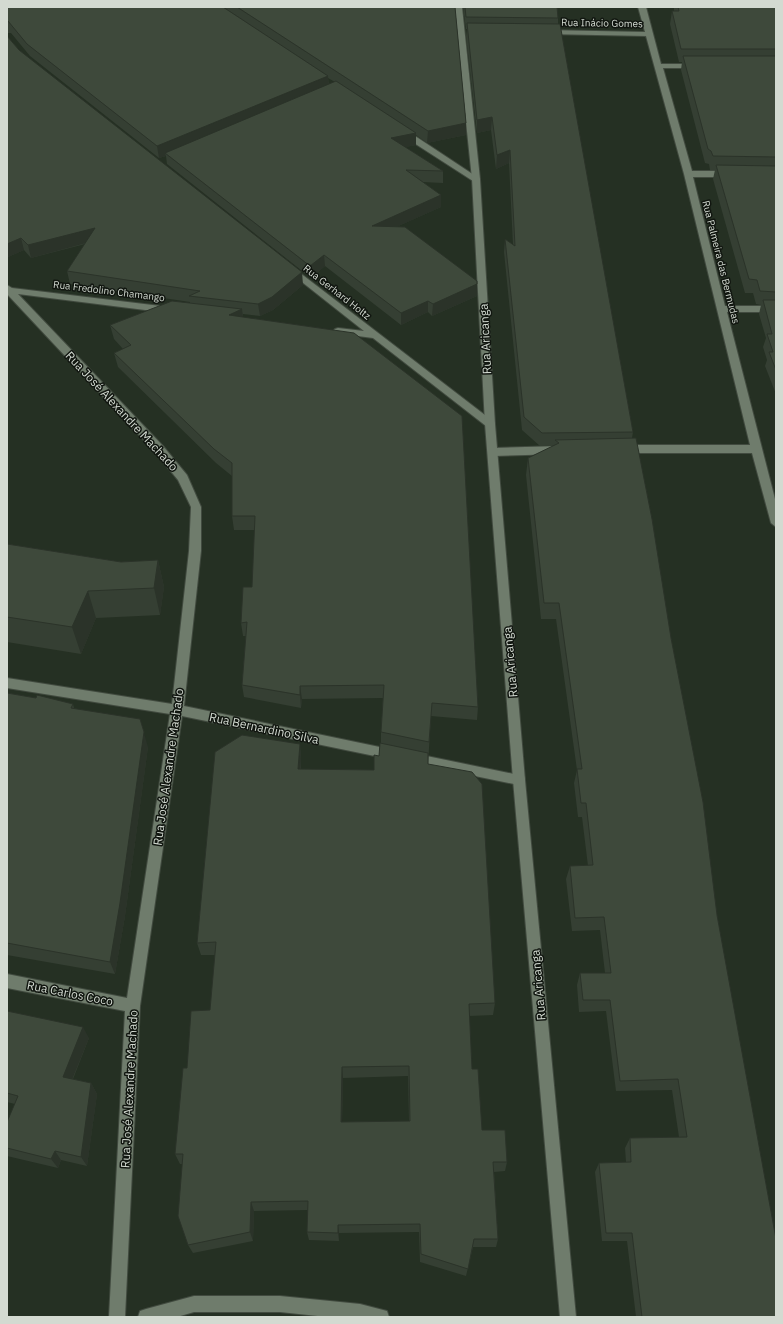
<svg xmlns="http://www.w3.org/2000/svg" width="783" height="1324" font-family="'IBM Plex Sans',sans-serif">
  <style>
    .lines { fill: none; stroke-linecap: round; stroke-linejoin: round }
    .street-casing { stroke: #414a3f; stroke-width: 2 }
    .secondary-casing { stroke: #414a3f; stroke-width: 2 }
    .street { fill: #6f7c6c; fill-rule: evenodd }
    .secondary { fill: #6f7c6c; fill-rule: evenodd }
    .wall { fill: #353f33; fill-rule: evenodd }
    .shaded-wall { fill: #2b3329 }
    .building { fill: #3e493b; stroke: #2b3329; fill-rule: evenodd }
    .labels { text-anchor: middle; dominant-baseline: central; stroke-width: 3; stroke-linejoin: round; paint-order: stroke }
    .far-street-label { font-size: 10px; fill: #d3dad1; stroke: #111610 }
    .street-label { font-size: 12px; fill: #d3dad1; stroke: #111610 }
  </style>
  <rect width="100%" height="100%" fill="#253023"/>
  <g class="lines">
    <defs>
      <path id="street" d="M638,7H646L661,64H697L701,66L697,68H663L692,171H729L733,174L729,177H693L725,306H776V312H727L776,503V527L771,523L752,453H623L618,449L623,445H750L684,174L646,36L546,34L542,32L546,30L645,32Z
        M400,130H406L480,179L479,181H473L400,134Z
        M291,266L494,422L495,424L494,426H486L373,338L335,333L333,331L335,329L338,328L364,331L288,271V267Z
        M7,285L12,288L169,307L174,310L169,313L18,294L163,446L187,475L201,507V551L184,706L394,750L398,751L400,755L398,759L394,760L182,716L140,1006L125,1317H109L125,1011L7,988V974L127,998L170,714L7,688V678L172,704L189,551L191,507L178,480L155,452L7,294Z
        M561,446L566,450L561,454L493,456L488,452L493,448Z
        M412,753L519,775L524,776L525,780L524,784L519,785L412,763L408,762L406,758L408,754Z"/>
      <path id="secondary" d="M454,7H462L480,179L495,424L525,780L576,1317H560L513,780L485,424L472,179Z
        M194,1296H280L360,1304L387,1311L389,1317H327L280,1312H194L177,1317H138L140,1311L146,1309Z"/>
    </defs>
    <use href="#street" class="street-casing"/>
    <use href="#secondary" class="secondary-casing"/>
    <use href="#street" class="street"/>
    <use href="#secondary" class="secondary"/>
  </g>
  <path class="wall" d="M7,7H455L466,123V135L427,143L416,135V145L405,147L443,171V183L422,182L441,207L396,227L477,296L432,316L428,312L401,325L325,266L311,278L167,164L166,156L159,158L30,56L11,33H7ZM328,78L335,82L329,85Z
    M463,7H557L558,18V24L633,432L632,438L671,638L717,915L776,1317H636L627,1241H602L595,1172L599,1163L626,1162L625,1148L630,1138L679,1137L672,1090L616,1091L606,1011L579,1012L577,985L580,973H605L600,930L572,931L566,879L570,866H588L582,817H578L574,783L577,770L556,619H541L526,475L528,458L554,446H540L522,430L504,252L505,239L513,245L509,163L496,169L491,130L477,133L466,36L467,29H466Z
    M674,7H776V394L765,366L767,360L763,347L766,338L759,314L761,305L756,304L753,293H745L713,179L715,170H710L709,164L705,163L681,70L682,62H679L670,24L672,11H674Z
    M7,36L19,50L303,285L273,310L260,316L243,314V317L478,707L477,720L431,716L428,764L495,1003L493,1015L469,1016L472,1069L482,1130L507,1162L505,1171L494,1172L498,1239L496,1247H473L466,1276L420,1262L419,1232L339,1233V1241L309,1240L307,1232L308,1210L254,1211L253,1241L193,1253L188,1245L182,1164H180L175,1154L187,1068L210,1010L215,955H201L197,943L300,744L301,759V769L374,770L379,756L381,744V732L383,698L302,699L301,708L244,697L242,685L246,636H243L241,623L252,587L255,530H234L232,516V476L216,463L118,367L114,353L123,349L114,339L110,325L190,303V302L70,284L67,271L85,244L31,258L24,250L8,257L7,256ZM408,1076L409,1121L342,1122L343,1078Z
    M7,544L121,562L158,560L164,587L160,615L96,618L81,654L7,642Z
    M7,693L73,704L74,708L148,747L125,916L115,974L7,955Z
    M7,1011L89,1038L73,1079L91,1083L97,1094L87,1166L61,1160L58,1168L7,1156V1122L15,1104L7,1102Z"/>
  <path class="shaded-wall" d="M328,76L329,88L165,153L166,156L159,158L157,146Z
    M492,117L491,130L477,133V120Z
    M466,123V135L427,143L428,131Z
    M416,133V145L391,150V138Z
    M510,150L509,163L496,169L497,155Z
    M441,195V207L372,238V226Z
    M95,228L97,240L31,258L28,245Z
    M21,238L24,250L8,257L7,254V244Z
    M324,255L325,266L311,278L310,266Z
    M302,272L303,285L273,310L260,316L258,304Z
    M477,284V296L432,316L433,304Z
    M428,301V312L401,325V313Z
    M242,309L244,324L229,315Z
    M158,560L164,587L160,615L154,588Z
    M88,591L96,618L81,654L72,627Z
    M300,686L302,699L301,708L300,695Z
    M140,719L148,747L125,916L115,974L110,962Z
    M300,744L301,759L300,784L298,769Z
    M83,1027L89,1038L69,1087L63,1077Z
    M342,1067L343,1078L342,1132L341,1122Z
    M91,1083L97,1094L87,1166L81,1157Z
    M55,1151L61,1160L58,1168L51,1159Z
    M251,1202L254,1211L253,1241L250,1232Z
    M338,1225L339,1233V1241L338,1233Z"/>
  <path class="building" d="M7,7H223L328,76L157,146L27,44L8,21H7Z
    M237,7H455L466,123L428,131Z
    M465,7H557L558,18L466,17Z
    M678,7H776V49H681L672,11H679Z
    M467,23L560,24L633,432L542,433L524,417L505,239L515,246L510,150L497,155L492,117L477,120Z
    M7,36L19,50L302,272L272,297L258,304L189,296L200,291L67,271L95,228L28,245L21,238L7,244Z
    M683,56H776V157L713,156L711,151L708,149Z
    M336,81L416,133L391,138L443,171L406,170L441,195L372,226L405,227L477,281V284L433,304L428,301L401,313L324,255L310,266L165,153Z
    M716,165L776,166V292L760,291L757,280L749,279Z
    M763,300H776V370L769,352H773L767,334H772Z
    M172,301L242,309L229,315L354,333L462,416L478,707L432,703L429,742L381,732L384,685L300,686V695L242,685L247,622L241,623L243,587H252L255,516H232V463L214,449L114,353L131,345L110,325Z
    M636,438L652,519L671,638L703,802L717,915L776,1239V1317H642L632,1233H606L599,1163L631,1162L630,1138L687,1137L678,1079L620,1081L610,1000H583L580,973H611L604,917L575,918L570,866L593,865L586,803H581L577,769H582L559,603H544L528,458L559,443L555,440Z
    M7,544L121,562L158,560L154,588L88,591L72,627L7,617Z
    M7,693L36,698L37,695L73,704L71,708L140,719L144,732L120,903L110,962L7,943Z
    M242,735L300,744L298,769L374,770V755L379,756L380,743L428,753V764L472,772L482,784L495,1003L469,1004L472,1069H478L482,1130H505L507,1162H493L498,1239H474L468,1269L421,1254L420,1224L338,1225V1233L307,1232L308,1201L251,1202L250,1232L188,1245L178,1216L183,1154H175L183,1068H187L191,1011L210,1010L216,942L197,943L215,752ZM409,1066L410,1121L341,1122L342,1067Z
    M7,1011L83,1027L63,1077L91,1083L81,1157L55,1151L51,1159L7,1148V1122L18,1096L7,1093Z"/>
  <g class="labels">
    <g class="far-street-label">
      <text transform="translate(602 23) rotate(1)">Rua Inácio Gomes</text>
      <text transform="translate(721 262) rotate(76)">Rua Palmeira das Bermudas</text>
      <text transform="translate(109 291) rotate(7)">Rua Fredolino Chamango</text>
      <text transform="translate(337 292) rotate(38)">Rua Gerhard Holtz</text>
    </g>
    <g class="street-label">
      <text transform="translate(485 339) rotate(-93)">Rua Aricanga</text>
      <text transform="translate(122 411) rotate(47)">Rua José Alexandre Machado</text>
      <text transform="translate(510 662) rotate(-95)">Rua Aricanga</text>
      <text transform="translate(264 728) rotate(12)">Rua Bernardino Silva</text>
      <text transform="translate(168 767) rotate(-82)">Rua José Alexandre Machado</text>
      <text transform="translate(538 985) rotate(-95)">Rua Aricanga</text>
      <text transform="translate(70 993) rotate(11)">Rua Carlos Coco</text>
      <text transform="translate(129 1089) rotate(-87)">Rua José Alexandre Machado</text>
    </g>
  </g>
  <rect width="783" height="1324" fill="none" stroke="#d3dad1" stroke-width="16"/>
</svg>
